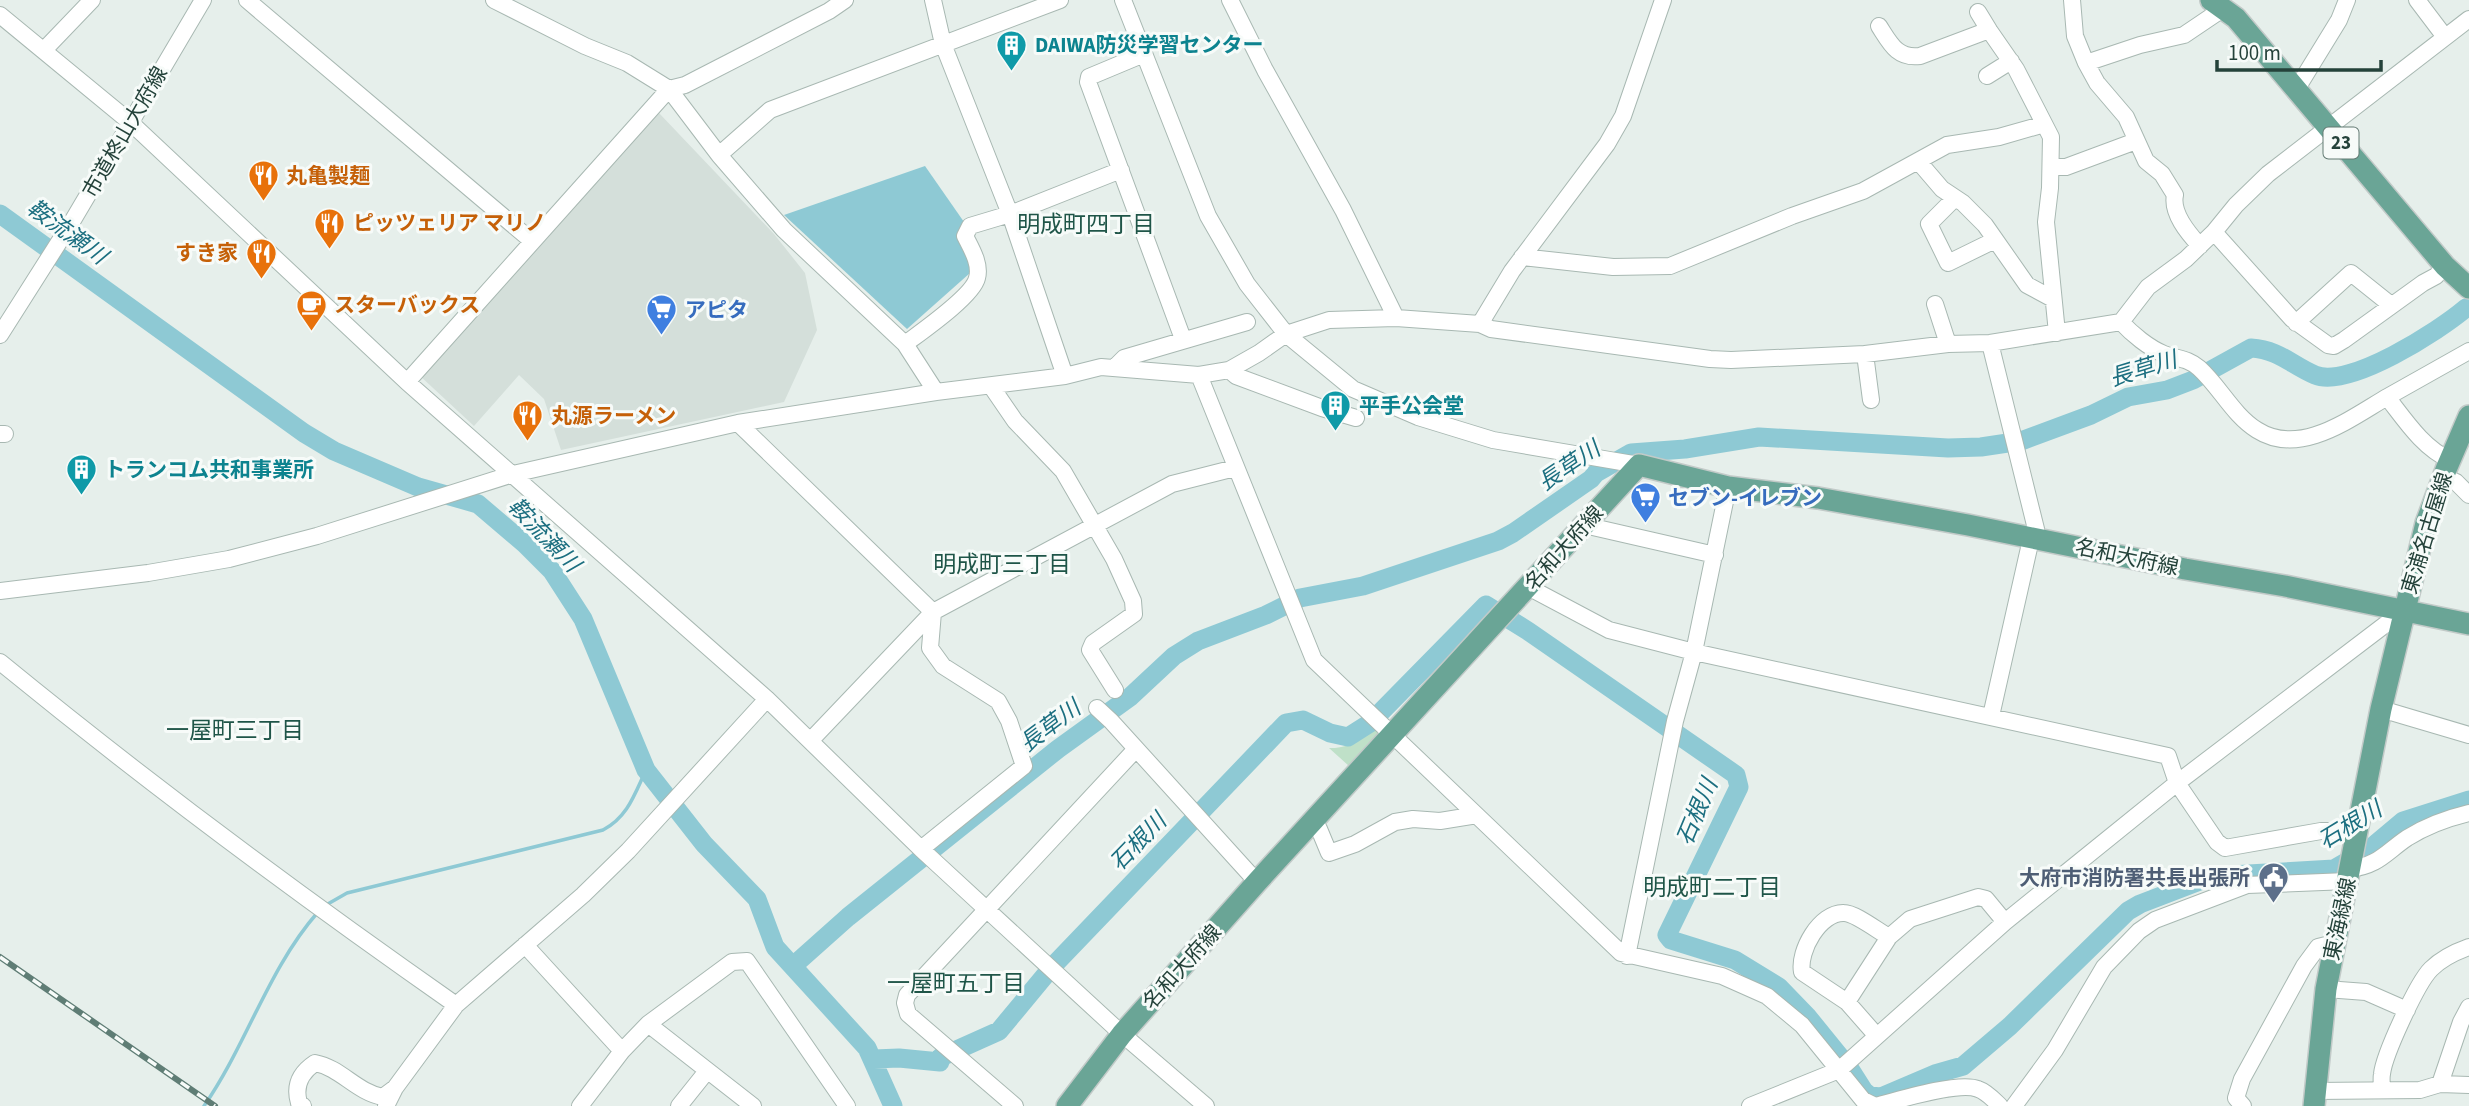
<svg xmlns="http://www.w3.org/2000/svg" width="2469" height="1106" font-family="'Source Sans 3','Noto Sans JP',sans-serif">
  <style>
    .built { fill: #d4dfda }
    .green { fill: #bfe0c8 }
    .water { fill: #8ec9d4 }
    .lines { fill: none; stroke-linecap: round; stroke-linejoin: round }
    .stream { stroke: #8ec9d4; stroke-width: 3.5 }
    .river { stroke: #8ec9d4; stroke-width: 19 }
    .minor-casing { stroke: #a8b8b2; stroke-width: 18 }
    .major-casing { stroke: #c2cac8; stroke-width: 24 }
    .minor { stroke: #fff; stroke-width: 16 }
    .major { stroke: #6aa596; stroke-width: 21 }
    .rail-casing { stroke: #5f7d75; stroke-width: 6 }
    .rail { stroke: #f7fbf9; stroke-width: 3.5; stroke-dasharray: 10; stroke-linecap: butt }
    .labels { text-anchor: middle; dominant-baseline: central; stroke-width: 6; stroke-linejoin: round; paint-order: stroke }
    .shield { fill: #f7fbf9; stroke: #637a73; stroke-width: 2 }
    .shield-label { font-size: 19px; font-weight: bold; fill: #24423a }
    .culture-label { font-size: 21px; font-weight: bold; fill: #0d838f; stroke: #f7fbf9; text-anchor: start }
    .street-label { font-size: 21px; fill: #24423a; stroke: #f7fbf9 }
    .food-label { font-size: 21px; font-weight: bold; fill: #c56008; stroke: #f7fbf9; text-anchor: start }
    .shop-label { font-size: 21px; font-weight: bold; fill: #366cbe; stroke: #f7fbf9; text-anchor: start }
    .service-label { font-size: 21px; font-weight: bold; fill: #4e5e75; stroke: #f7fbf9; text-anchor: end }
    .neighbourhood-label { font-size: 23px; fill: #1f5548; stroke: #f7fbf9 }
    .water-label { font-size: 23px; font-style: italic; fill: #1c6f80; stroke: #f7fbf9 }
  </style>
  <rect width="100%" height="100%" fill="#e6efeb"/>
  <path class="built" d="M659,113L774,234L805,273L817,330L784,402L561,450L544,399L519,375L474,426L419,375Z"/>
  <path class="green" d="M1376,725L1382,731L1349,766L1329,748C1349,749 1361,739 1376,725Z"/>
  <path class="water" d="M925,166L964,222L970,273L907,329L784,215Z"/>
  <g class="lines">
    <path class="stream" d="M326,905L347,893L603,830C628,817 635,793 646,770
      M204,1106C247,1044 268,969 318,912"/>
    <path class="river" d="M0,214L304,433L334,451L418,487L478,504L525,544L552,571L583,619L646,770L704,844L757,899L775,947L867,1048L893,1106
      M793,966L848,917L1058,749L1130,697L1174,656L1198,641L1266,615L1300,598L1363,586L1498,541L1513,533L1591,479L1596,473L1631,453L1685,449L1759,437L1948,448L1981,447L2021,441L2091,415L2128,397L2167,390L2193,380L2251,348C2280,350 2291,365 2315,375C2349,389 2439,331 2466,308
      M874,1059L899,1058L940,1062L941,1057L999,1031L1052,967L1286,723L1303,720L1330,733L1348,737L1370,723L1486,605L1528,631L1736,775L1739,787L1667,935L1671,940L1735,960L1779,987L1807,1016L1850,1069L1864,1091L1870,1096L1881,1097L1935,1074L1963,1066L2010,1026L2128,911L2140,904L2213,876L2334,869L2372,847L2403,821L2469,800"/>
    <defs>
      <path id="minor" d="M247,0L532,241
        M494,0L585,46L627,63L669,89L719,155L784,230L905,344L936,392
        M933,0L943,44L1010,214L1065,376
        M1123,0L1208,216L1247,284L1286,334L1353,389L1418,417L1493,440L1639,465
        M1230,0L1265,70L1343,210L1396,318
        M2072,0L2075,36L2086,63
        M2417,0L2445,37
        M1978,12L1989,30
        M0,15L130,122L407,382L767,699L921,849L1122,1034L1206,1106
        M1879,26C1890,43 1897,59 1920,56L1989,30L2016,69L2051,137L2050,188L2046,222L2057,333
        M44,50L92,0
        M1144,54L1089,77L1088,82L1183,339
        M1987,76L2011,61
        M2296,90L2339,20L2347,0
        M719,155L770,110L1060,0
        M1918,161L1942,189L1963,203L1985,225L2027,285L2053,299
        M2051,167H2066L2136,141
        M1955,198L1929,224L1948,263L1995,240
        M2214,232L2292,319L2328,345L2334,346L2344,340L2423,283L2436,276L2445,266
        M2200,246C2188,233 2171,213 2175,195L2162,174L2146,161L2126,117L2097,83L2086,63L2140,45L2184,35L2224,8
        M1522,257L1613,267L1670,266L1792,216L1863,191L1947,145L1999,137L2041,125
        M1935,304L1948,344
        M2121,322C2132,334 2149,348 2164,354C2177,359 2188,358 2199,368C2220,387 2233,415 2257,430C2301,458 2352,417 2389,396C2416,381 2442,366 2469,351
        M2296,323L2351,273L2391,305
        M1480,324L1512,271L1607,144L1623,116L1663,0
        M0,335L73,220L203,0
        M1990,343L2036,529L2029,548L1991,716
        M905,344C921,332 973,296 977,278C981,264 971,248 965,236L970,226L1010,214L1121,170
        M1865,354L1871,400
        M1115,367L1124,358L1247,322
        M1229,370L1236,376L1322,408L1356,418
        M1199,375L1314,660L1621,953L1722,976L1767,996L1802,1025L1863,1100L1875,1106
        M407,382L669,89L685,85L829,11L845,0
        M991,386L1015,421L1063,471L1114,559L1133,601L1134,614L1093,643L1090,650L1115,690
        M2387,397C2405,420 2423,448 2450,460
        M738,423L933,612
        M0,434H5
        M2443,477L2456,482L2469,495
        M1584,525L1715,555
        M1528,587L1609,630L1694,652L2168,756L2177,783L2217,842L2225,848L2321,831H2342L2356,834
        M0,591L148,573L229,559L317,536L513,474L738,423L936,392L1065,376L1101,367L1199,375L1229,370L1259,353L1286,334L1329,320L1396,318L1480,324L1491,329L1710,359L1731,360L1865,354L1948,344L1990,343L2121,322L2148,287L2186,259L2214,232L2236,205L2268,174L2469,19
        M0,662C148,783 300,896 456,1005
        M1097,708L1111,721L1257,882
        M2381,709L2469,735
        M811,740L933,612L1172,484L1235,468
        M1312,822L1319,829L1329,853L1355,844L1395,822L1413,819L1440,821L1471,816L1474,813
        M921,849L1024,766L1009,721L998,701L943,666L930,648L933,612
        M2350,869C2379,865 2385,853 2407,838C2426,826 2448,818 2469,813
        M525,945L622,1051
        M1627,956L1675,721L1694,652L1728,487
        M2326,989L2366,992L2407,1010
        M1847,1002L1889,937L1910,919L1978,897L1986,899L2005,922
        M648,1024L753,1106
        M1876,1035L1847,1002L1802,972C1798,951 1820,912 1844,913C1855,913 1878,931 1889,937
        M2440,1084L2461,1022L2469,1007
        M2382,1090C2382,1085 2381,1079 2382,1074C2384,1055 2417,983 2431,969C2441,959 2455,952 2469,947
        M2315,1091L2420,1090L2440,1084L2469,1085
        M303,1106L299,1103C294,1086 300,1073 315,1063C341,1068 356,1092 383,1097L395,1088
        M386,1106L395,1088L456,1005L583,895L628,851L767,699
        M580,1106L622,1051L648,1024L732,962L747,961L847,1106
        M679,1106L707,1071
        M1015,1106L908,1014L905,1003L907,995L1136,749
        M1750,1106L1839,1070L2005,922L2177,783L2403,611
        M1876,1106C1898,1100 1959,1081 1978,1089C1987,1092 1994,1100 2000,1106
        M2014,1106L2055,1050L2104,967L2139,931L2155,920L2247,885L2348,881
        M2243,1106L2236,1098L2242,1079L2304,966L2318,947L2326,945L2335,946"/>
      <path id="major" d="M2211,0L2236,18L2445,266L2469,288
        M1067,1106L1122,1034L1257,882L1639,465L1728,487L1818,498L1968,525L2185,569L2285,586L2469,624
        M2314,1106L2326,989L2381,709L2426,523L2447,467L2469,416"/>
    </defs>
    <use href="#minor" class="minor-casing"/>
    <use href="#major" class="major-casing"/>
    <use href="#minor" class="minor"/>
    <use href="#major" class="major"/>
    <defs>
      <path id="rail" d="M0,957L215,1106"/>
    </defs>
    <use href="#rail" class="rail-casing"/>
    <use href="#rail" class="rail"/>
  </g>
  <defs>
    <symbol id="building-pin" viewBox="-11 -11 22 30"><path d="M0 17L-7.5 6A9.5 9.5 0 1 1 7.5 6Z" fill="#0f9aa8" stroke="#f7fbf9"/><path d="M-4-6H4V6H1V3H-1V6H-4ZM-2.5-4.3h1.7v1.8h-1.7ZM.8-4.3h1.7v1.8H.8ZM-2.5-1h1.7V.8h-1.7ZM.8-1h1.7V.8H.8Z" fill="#fff"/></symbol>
    <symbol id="restaurant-pin" viewBox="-11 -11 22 30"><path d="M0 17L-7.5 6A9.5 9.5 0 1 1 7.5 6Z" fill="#e8710a" stroke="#f7fbf9"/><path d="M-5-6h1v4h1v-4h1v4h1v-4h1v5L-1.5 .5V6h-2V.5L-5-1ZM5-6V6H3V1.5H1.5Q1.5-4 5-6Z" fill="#fff"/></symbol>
    <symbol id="cafe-pin" viewBox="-11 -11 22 30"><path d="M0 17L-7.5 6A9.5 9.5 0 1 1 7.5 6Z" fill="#e8710a" stroke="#f7fbf9"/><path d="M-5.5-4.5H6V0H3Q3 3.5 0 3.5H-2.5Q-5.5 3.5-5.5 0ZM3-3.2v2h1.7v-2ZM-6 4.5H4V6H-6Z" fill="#fff"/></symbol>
    <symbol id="supermarket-pin" viewBox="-11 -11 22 30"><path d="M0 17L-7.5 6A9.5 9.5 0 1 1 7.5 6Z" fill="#3f7fe0" stroke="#f7fbf9"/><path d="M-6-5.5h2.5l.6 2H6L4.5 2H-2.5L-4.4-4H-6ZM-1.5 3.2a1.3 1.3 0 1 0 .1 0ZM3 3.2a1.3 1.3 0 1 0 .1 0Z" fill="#fff"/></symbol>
    <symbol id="civic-pin" viewBox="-11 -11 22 30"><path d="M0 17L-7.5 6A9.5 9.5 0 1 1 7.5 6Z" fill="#5c6f8a" stroke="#f7fbf9"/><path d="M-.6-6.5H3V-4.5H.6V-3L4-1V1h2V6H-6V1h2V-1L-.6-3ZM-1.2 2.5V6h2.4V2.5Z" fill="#fff"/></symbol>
  </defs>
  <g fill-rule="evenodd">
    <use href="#building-pin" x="994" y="28" width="35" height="47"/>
    <use href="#restaurant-pin" x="246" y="158" width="35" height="47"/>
    <use href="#restaurant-pin" x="312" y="206" width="35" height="47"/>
    <use href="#restaurant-pin" x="244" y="236" width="35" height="47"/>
    <use href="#cafe-pin" x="294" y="288" width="35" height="47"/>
    <use href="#supermarket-pin" x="644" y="292" width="35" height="47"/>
    <use href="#building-pin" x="1318" y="388" width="35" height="47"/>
    <use href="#restaurant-pin" x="510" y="398" width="35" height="47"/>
    <use href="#building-pin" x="64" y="452" width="35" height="47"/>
    <use href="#supermarket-pin" x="1628" y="480" width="35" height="47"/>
    <use href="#civic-pin" x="2256" y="860" width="35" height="47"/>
  </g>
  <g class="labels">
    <rect class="shield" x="2323.5" y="127.5" width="35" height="31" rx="5"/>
    <g class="shield-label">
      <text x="2341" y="143">23</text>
    </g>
    <g class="culture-label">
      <text x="1035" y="45">DAIWA防災学習センター</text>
      <text x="1359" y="406">平手公会堂</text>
      <text x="104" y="470">トランコム共和事業所</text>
    </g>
    <g class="street-label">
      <text transform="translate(125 132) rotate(-60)">市道柊山大府線</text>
      <text transform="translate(2427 533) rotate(-73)">東浦名古屋線</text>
      <text transform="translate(1564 548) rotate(-48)">名和大府線</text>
      <text transform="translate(2127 557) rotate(12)">名和大府線</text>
      <text transform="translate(2340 919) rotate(-78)">東海緑線</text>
      <text transform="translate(1182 967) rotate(-48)">名和大府線</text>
    </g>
    <g class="food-label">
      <text x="286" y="176">丸亀製麺</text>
      <text x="353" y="223">ピッツェリア マリノ</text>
      <text x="238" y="253" text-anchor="end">すき家</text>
      <text x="334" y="305">スターバックス</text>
      <text x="551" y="416">丸源ラーメン</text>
    </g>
    <g class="shop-label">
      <text x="685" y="310">アピタ</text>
      <text x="1668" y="498">セブン-イレブン</text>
    </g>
    <g class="service-label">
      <text x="2250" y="878">大府市消防署共長出張所</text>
    </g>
    <g class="neighbourhood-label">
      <text x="1086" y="224">明成町四丁目</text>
      <text x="1002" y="564">明成町三丁目</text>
      <text x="235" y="730">一屋町三丁目</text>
      <text x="1712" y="887">明成町二丁目</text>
      <text x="956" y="983">一屋町五丁目</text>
    </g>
    <g class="water-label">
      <text transform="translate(67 232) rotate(36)">鞍流瀬川</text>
      <text transform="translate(2143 369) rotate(-17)">長草川</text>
      <text transform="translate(1569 466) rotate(-34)">長草川</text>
      <text transform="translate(544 535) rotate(46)">鞍流瀬川</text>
      <text transform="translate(1050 726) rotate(-37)">長草川</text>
      <text transform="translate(1697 812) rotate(-67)">石根川</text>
      <text transform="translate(2350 825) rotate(-31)">石根川</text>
      <text transform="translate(1138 842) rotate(-46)">石根川</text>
    </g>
  </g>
  <path d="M2217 60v10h164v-10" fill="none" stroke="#24423a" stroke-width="3.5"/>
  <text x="2228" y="60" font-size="21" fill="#24423a" stroke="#f7fbf9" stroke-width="5" paint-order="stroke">100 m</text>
</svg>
